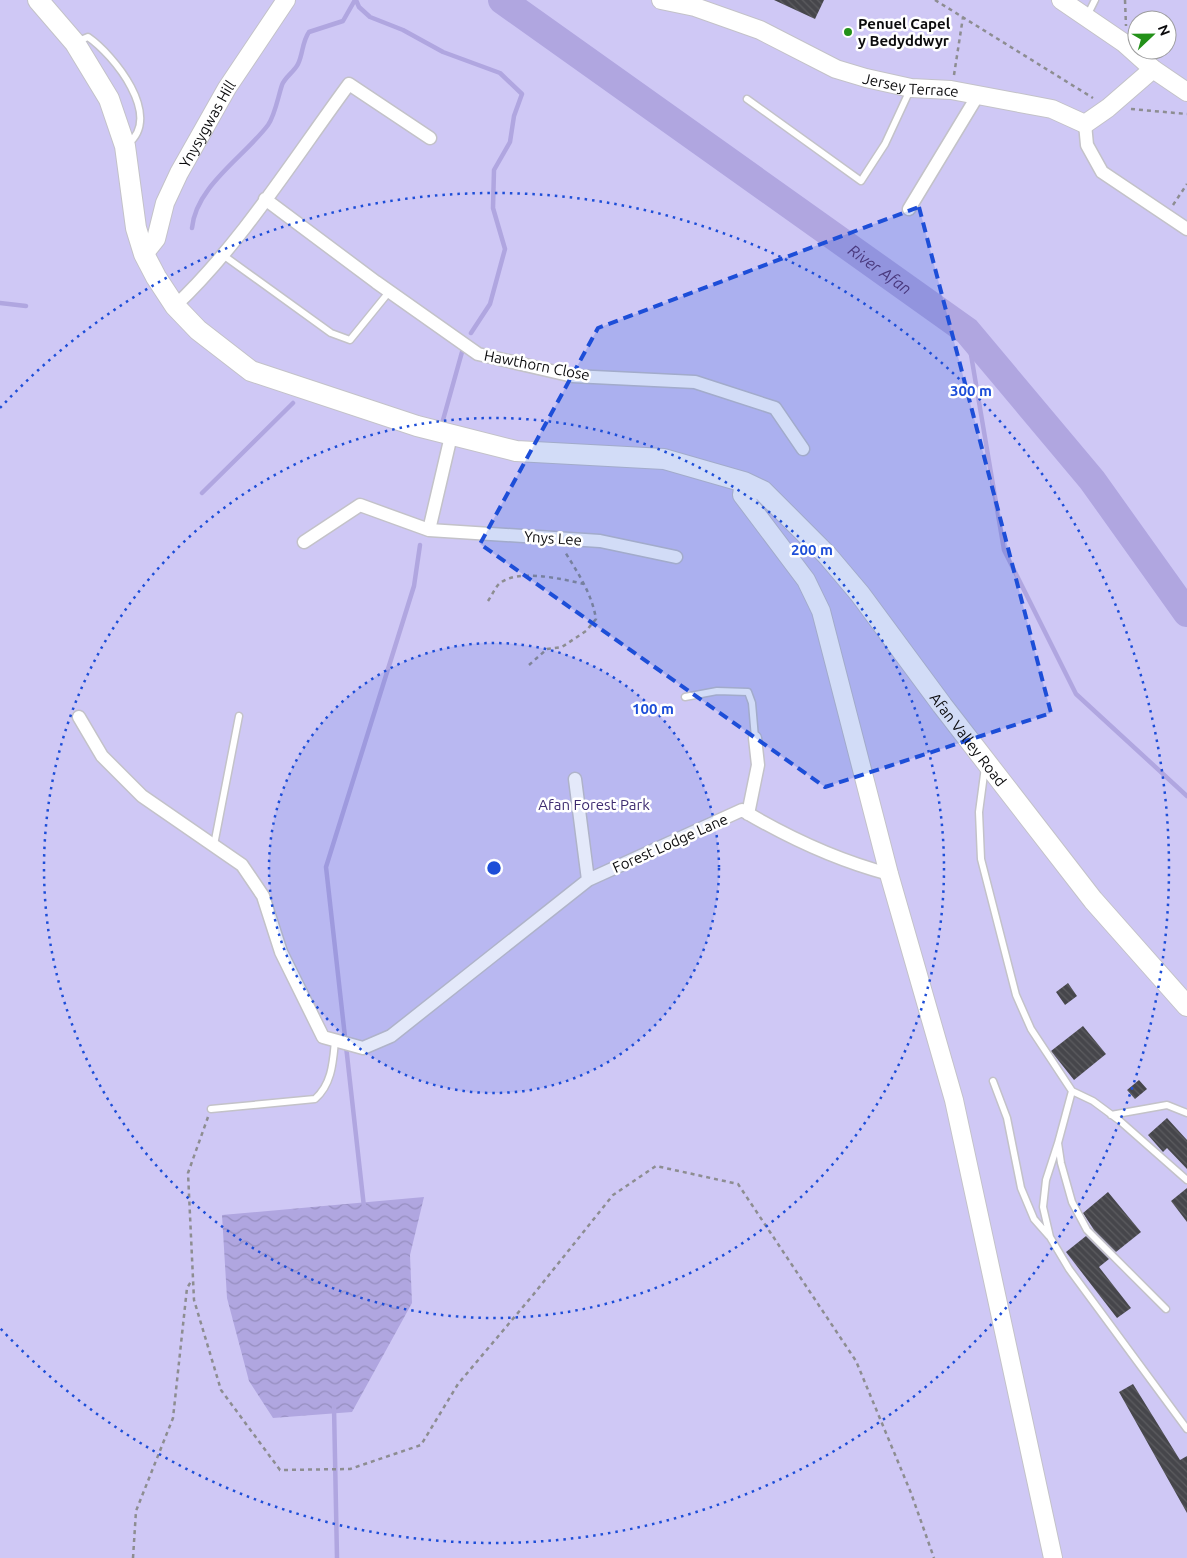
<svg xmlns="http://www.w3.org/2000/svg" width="1187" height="1558" font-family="Ubuntu,sans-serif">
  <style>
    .park { fill: #cfc8f5; fill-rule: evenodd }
    .water { fill: url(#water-waves) }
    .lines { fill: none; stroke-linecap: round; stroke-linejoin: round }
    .stream { stroke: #b0a6e0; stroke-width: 4.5 }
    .river { stroke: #b0a6e0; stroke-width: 28 }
    .building { fill: url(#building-back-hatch) }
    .lane-casing { stroke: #c3c2c8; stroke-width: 9 }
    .street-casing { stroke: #c3c2c8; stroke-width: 15 }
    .secondary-casing { stroke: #c3c2c8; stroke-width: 20 }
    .primary-casing { stroke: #c3c2c8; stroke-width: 22 }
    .path { stroke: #8d8d91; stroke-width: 2.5; stroke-dasharray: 4 4; stroke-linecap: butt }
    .lane { stroke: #fff; stroke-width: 6 }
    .street { stroke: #fff; stroke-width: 12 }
    .secondary { stroke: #fff; stroke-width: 18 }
    .primary { stroke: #fff; stroke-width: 20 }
    .marked { fill: #1d4ed8; fill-opacity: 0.2; stroke: #1d4ed8; stroke-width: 4; stroke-dasharray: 10 6; stroke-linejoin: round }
    .ring { fill: none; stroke: #1d4ed8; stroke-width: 2.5; stroke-dasharray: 2.5 5 }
    .poi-dot { fill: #239119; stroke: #fff; stroke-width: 2 }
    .labels { text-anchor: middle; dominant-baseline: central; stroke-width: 5; stroke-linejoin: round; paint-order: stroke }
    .poi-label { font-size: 15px; font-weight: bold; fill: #0b0b0d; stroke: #fff; text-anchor: start }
    .street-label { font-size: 15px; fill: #0b0b0d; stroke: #fff }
    .park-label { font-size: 15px; fill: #3e2c70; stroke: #fff }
    .water-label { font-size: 16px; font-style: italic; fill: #49387d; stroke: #fff }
    .centre { fill: #1d4ed8; stroke: #fff; stroke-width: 2.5 }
    .ring-label { font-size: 15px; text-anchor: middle; font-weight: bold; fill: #1d4ed8; stroke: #fff; stroke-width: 5; stroke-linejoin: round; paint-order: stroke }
  </style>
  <defs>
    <pattern id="water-waves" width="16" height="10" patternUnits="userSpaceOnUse" patternTransform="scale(1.25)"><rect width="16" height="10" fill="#b0a6e0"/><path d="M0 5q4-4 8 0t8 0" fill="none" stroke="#968ebf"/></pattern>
    <pattern id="building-back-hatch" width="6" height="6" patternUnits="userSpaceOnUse" patternTransform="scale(1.25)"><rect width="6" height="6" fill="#46464b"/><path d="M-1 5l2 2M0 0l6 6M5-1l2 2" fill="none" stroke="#5c5c60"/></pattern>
  </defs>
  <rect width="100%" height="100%" fill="#f6f6fc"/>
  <path class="park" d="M0,0H1187V1558H0ZM1137,20H1167V50H1137Z"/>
  <path class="water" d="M424,1197L410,1255L412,1303L352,1412L273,1418L249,1381L227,1298L222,1215Z"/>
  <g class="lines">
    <path class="stream" d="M356,0L359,7L370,17L403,30L443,52L500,73L522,94L514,116L510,142L494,170L493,208L505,249L490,304L471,333
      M192,228C196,186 244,157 268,125C275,115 278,97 282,85C285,77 294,72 298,64C303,54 302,42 309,32L343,21L355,0
      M0,303L26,306
      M967,331L1004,550L1076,694L1187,796
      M443,420L462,352
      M202,493L293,403
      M364,1207L326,867L414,586L420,545
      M334,1407L337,1558"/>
    <path class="river" id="s1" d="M502,0L967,331L1092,480L1187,613"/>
  </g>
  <path class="building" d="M774,0H824L815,19Z
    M1068,983L1077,996L1065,1005L1056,992Z
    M1083,1026L1106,1054L1074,1080L1051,1051Z
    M1139,1080L1147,1089L1135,1099L1127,1090Z
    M1167,1118L1187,1140V1169L1167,1148L1163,1152L1148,1135Z
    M1187,1188V1222L1171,1201Z
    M1108,1192L1141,1232L1116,1252L1094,1230L1083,1213Z
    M1086,1236L1109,1259L1099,1267L1131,1308L1117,1318L1066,1252Z
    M1133,1384L1180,1460L1187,1456V1513L1119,1392Z"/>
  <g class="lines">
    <defs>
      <path id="lane" d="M1087,16L1095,0
        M76,42L88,37C114,55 163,116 128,144
        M747,99L861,181L885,144L910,90
        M223,255L331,333L350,340L389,292
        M685,697L717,691L748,692L752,703L755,738
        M985,767L979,812L981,859L1016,995L1031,1029L1072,1091L1093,1101L1120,1121L1187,1180
        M214,845L239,716
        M993,1081L1007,1118L1021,1188L1034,1219L1049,1236
        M1072,1091L1058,1143L1061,1163L1072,1202L1087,1230L1166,1309
        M211,1109L315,1099C332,1084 333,1062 335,1041
        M1111,1115L1167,1105L1187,1113
        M1058,1143L1046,1180L1043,1207L1050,1237L1069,1269L1187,1429"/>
      <path id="street" d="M1085,124L1087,145L1102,172L1187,229
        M265,199L376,282L478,354L573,376L695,382L775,408L803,449
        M909,209L978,95
        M175,306C241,244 295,157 349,84L430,138
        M429,530L451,436
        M304,542L360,505L429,530L600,541L676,557
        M79,717L102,756L142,796L242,865L263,896L281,952L323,1037L363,1048L391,1036L588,880L742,810C789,838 836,860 889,874
        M575,779L588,880
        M748,814L758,765L755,738"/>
      <g id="secondary">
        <path id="s2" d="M661,0L695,7L760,30L836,69L866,78L911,88L951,90L1052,109L1085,124L1108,108L1153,69"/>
        <path d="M1061,0L1124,43L1153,69L1187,92"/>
        <path id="s3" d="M144,254L156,239L165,203L179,173L227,88L286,0"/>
        <path d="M744,482L742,495L806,580L821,611L889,874L954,1100L1053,1558"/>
      </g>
      <g id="primary">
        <path id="s4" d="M38,0L75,43L109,99L125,146L136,228L144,254L156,277L175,306L198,330L251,371L417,426L516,451L664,459L744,482L763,491L827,555L860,594L942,705L1093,900L1187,1006"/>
      </g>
    </defs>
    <use href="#lane" class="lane-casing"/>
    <use href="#street" class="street-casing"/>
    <use href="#secondary" class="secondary-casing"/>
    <use href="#primary" class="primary-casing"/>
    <path class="path" d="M935,0L1093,98
      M1125,0L1126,26
      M954,75L963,17
      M1131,109L1187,114
      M1173,205L1187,184
      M488,601C492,595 495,588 499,584C517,568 562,579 584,584
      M529,665L547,649L562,647L586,631L596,619C592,594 578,573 565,552
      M208,1117L188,1173L194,1300L221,1390L280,1470L350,1469L421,1445L458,1384L533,1295L613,1195L656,1166L738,1184L856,1361L911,1493L934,1558
      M133,1558L136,1511L173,1418L187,1288L192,1280"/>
    <use href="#lane" class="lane"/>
    <use href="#street" class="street"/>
    <use href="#secondary" class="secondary"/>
    <use href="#primary" class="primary"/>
  </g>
  <path class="marked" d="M919,207L1051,713L825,787L480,544L598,328Z"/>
  <circle cx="494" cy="868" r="225" fill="#1d4ed8" fill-opacity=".12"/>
  <g class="ring">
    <circle cx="494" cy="868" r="225"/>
    <circle cx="494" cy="868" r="450"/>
    <path d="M0 408A675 675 0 1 1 0 1328"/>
  </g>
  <circle class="poi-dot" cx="848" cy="32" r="5"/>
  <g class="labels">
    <g class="poi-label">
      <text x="858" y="23">Penuel Capel<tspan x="858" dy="17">y Bedyddwyr</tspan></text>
    </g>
    <g class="street-label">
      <text stroke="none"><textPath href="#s2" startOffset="266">Jersey Terrace</textPath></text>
      <text stroke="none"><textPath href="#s3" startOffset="146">Ynysygwas Hill</textPath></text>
      <text transform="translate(537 365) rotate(11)">Hawthorn Close</text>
      <text transform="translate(553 538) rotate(4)">Ynys Lee</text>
      <text stroke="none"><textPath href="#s4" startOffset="1295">Afan Valley Road</textPath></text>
      <text transform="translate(670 843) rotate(-24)">Forest Lodge Lane</text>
    </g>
    <g class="park-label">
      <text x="594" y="804">Afan Forest Park</text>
    </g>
    <g class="water-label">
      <text stroke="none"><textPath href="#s1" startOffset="464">River Afan</textPath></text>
    </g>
  </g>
  <circle cx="494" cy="868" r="8" class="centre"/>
  <g class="ring-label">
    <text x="971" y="396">300 m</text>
    <text x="812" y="555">200 m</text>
    <text x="653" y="714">100 m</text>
  </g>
  <g transform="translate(1152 35) rotate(68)"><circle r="24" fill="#ffffff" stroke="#9d9d9e"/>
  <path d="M0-4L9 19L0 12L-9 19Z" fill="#239119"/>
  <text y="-8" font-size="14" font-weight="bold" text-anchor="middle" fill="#0b0b0d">N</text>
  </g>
</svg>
